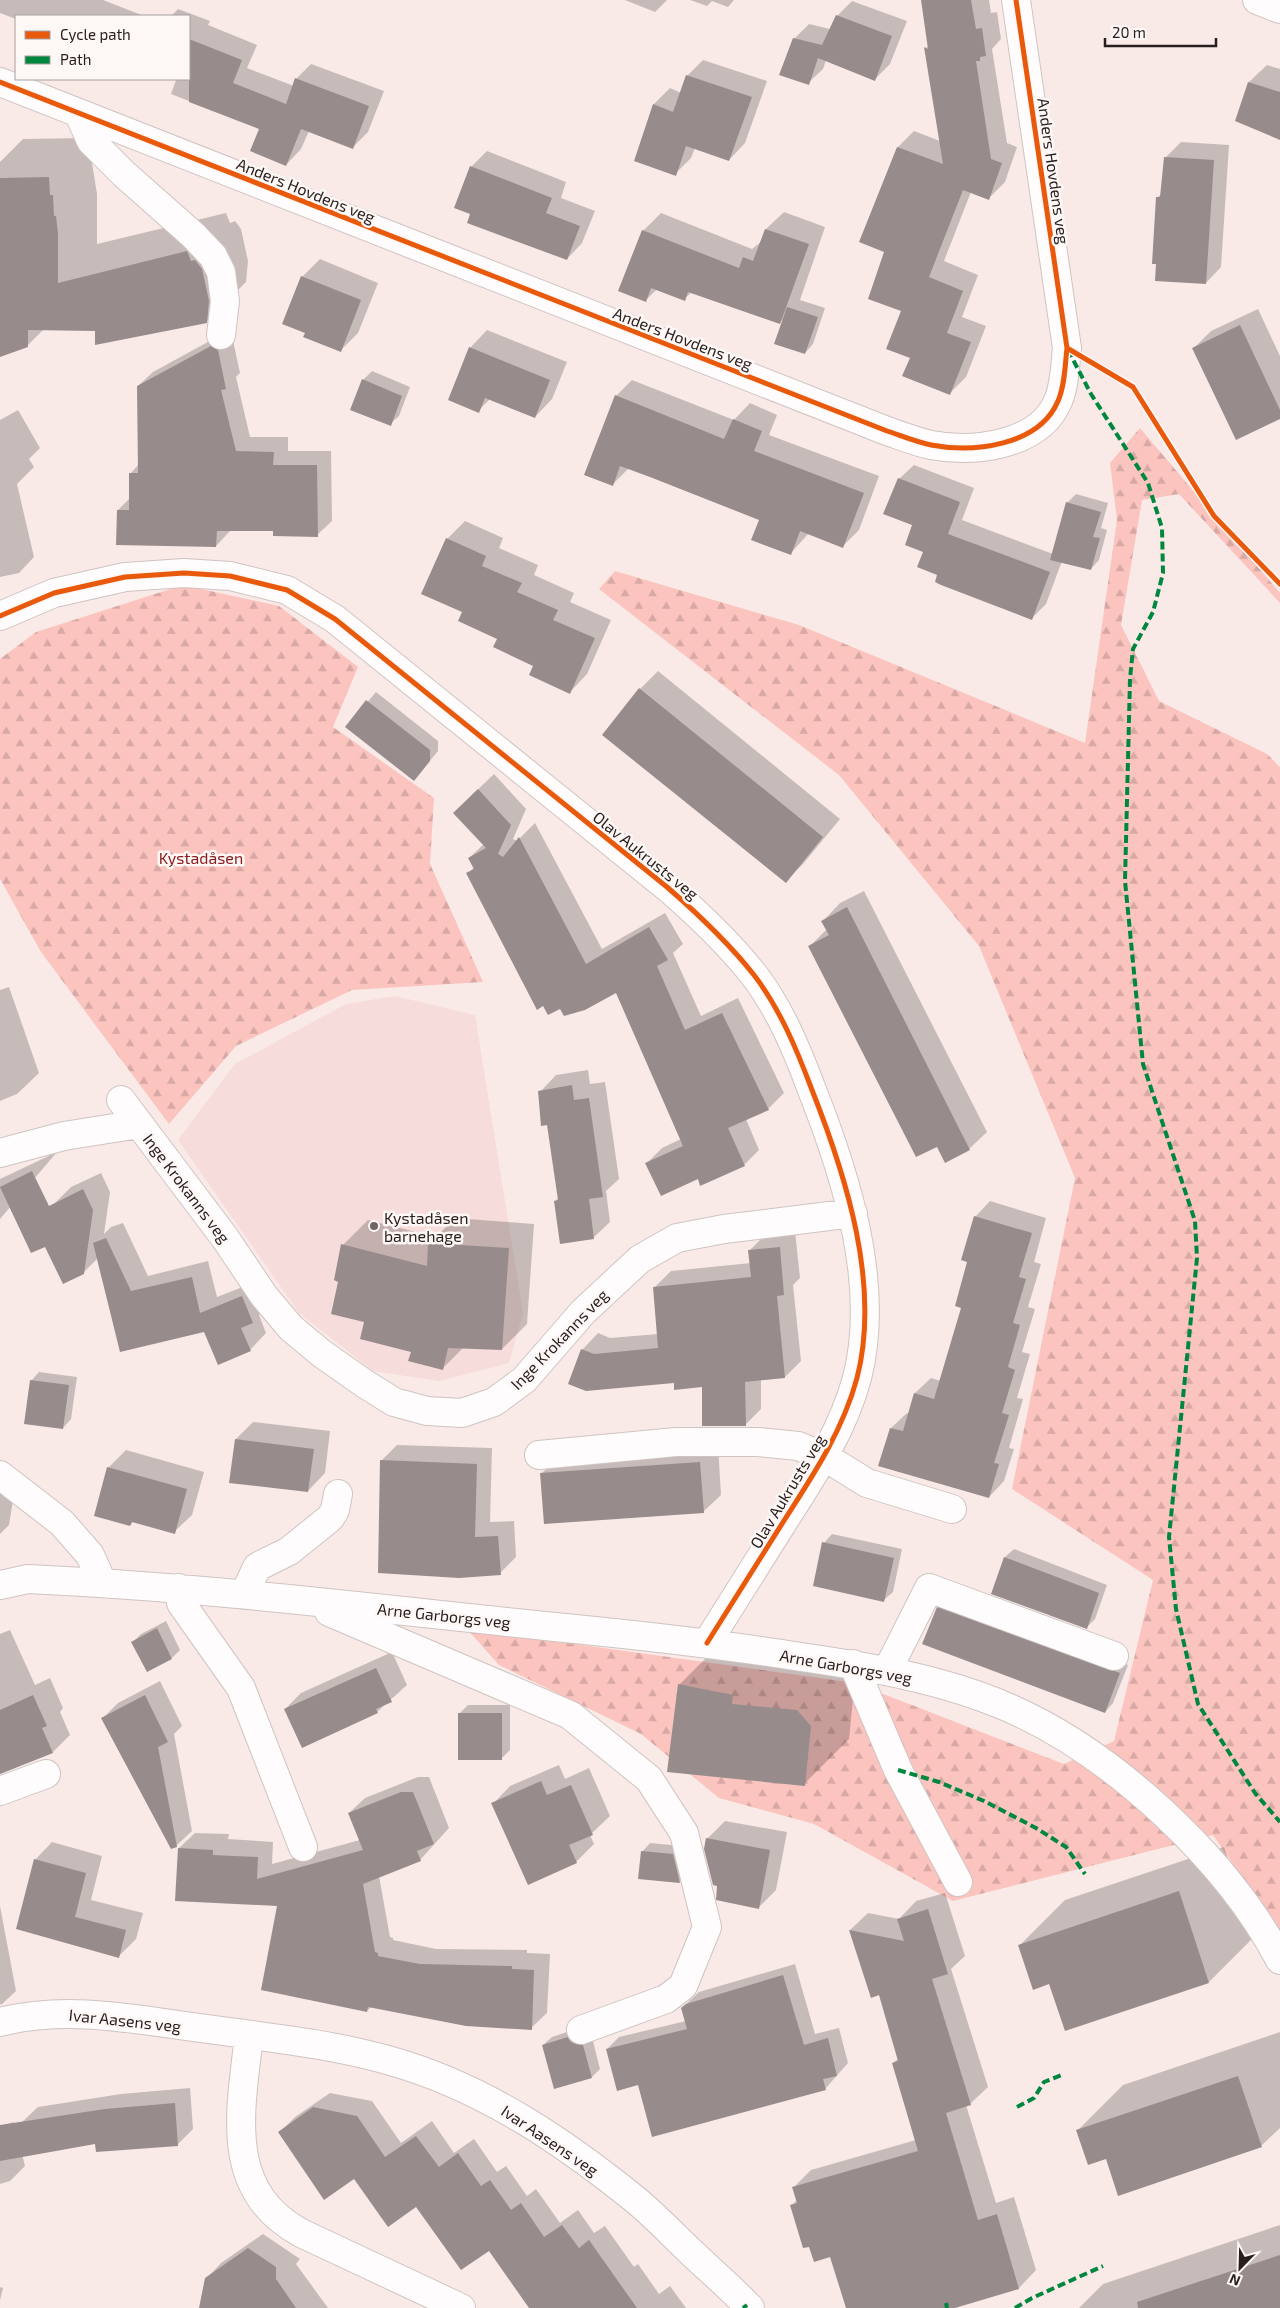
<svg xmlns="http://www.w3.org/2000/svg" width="1280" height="2308" font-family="'Exo 2',sans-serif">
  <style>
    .built { fill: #f6dcda }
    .forest { fill: url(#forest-firs) }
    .shadow { fill: #0003 }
    .building { fill: #978c8b }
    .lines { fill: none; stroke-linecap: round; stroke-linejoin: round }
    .minor-casing { stroke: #cfc4c2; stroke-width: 30 }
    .minor { stroke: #fefcfc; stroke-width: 28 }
    .quiet { stroke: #00873e; stroke-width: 4; stroke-dasharray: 8 4; stroke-linecap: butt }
    .cycleway-casing { stroke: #fdf7f6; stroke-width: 8 }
    .cycleway { stroke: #e8590c; stroke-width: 5 }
    .poi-dot { fill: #706564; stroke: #fdf7f6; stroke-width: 2 }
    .labels { text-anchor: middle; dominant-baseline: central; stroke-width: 5; stroke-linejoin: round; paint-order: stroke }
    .street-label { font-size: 16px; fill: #271e1d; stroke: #fdf7f6 }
    .park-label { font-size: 16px; fill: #8c1c20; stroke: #fdf7f6 }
    .poi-label { font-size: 16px; fill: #271e1d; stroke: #fdf7f6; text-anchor: start }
  </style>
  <defs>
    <pattern id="forest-firs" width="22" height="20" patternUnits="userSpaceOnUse" patternTransform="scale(1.25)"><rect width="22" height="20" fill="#fbc4bf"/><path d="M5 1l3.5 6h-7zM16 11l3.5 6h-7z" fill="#d7a8a4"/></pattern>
  </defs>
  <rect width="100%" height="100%" fill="#f9eae8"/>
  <path class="built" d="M395,996L475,1015L523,1313L509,1363L439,1381L373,1371L299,1313L178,1140L235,1064L346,1004Z"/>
  <path class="forest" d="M1140,428L1280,593V603L1179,494L1142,500L1121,625L1159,701L1267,754L1280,767V1933L1213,1835L953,1901L814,1824L719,1798L641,1734L499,1665L467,1629L855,1683L1064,1764L1114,1741L1153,1580L1012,1489L1075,1178L979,946L839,775L599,589L615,571L799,625L1085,743L1117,520L1110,463Z
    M183,585L279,606L358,667L333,727L434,798L430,864L483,982L352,990L236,1046L169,1124L41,952L0,879V659L36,632Z"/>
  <path class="shadow" d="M0,0H103L144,16H16V19L0,13Z
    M625,0H667L655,12Z
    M690,0H734L728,7L712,1L707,6Z
    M924,0H989L991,13L997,12L1001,39L992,49L1007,143L1017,147L1005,182L989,198L971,192L944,261L978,275L962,317L986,326L966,377L950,393L911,357L902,310L885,251L861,242L898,147L914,131L940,141L926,48L929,45Z
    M852,1L907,21L890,64L875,79L826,60L823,69L808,83L794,39L809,24L830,29L837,16Z
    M178,9L210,21L208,25L257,45L247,68L294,86L296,79L311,64L384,91L368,132L353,147L309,131L301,149L286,165L260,129L171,94L176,80L172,79H189V16H171Z
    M703,60L767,81L745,143L729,160L695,148L691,158L675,174L635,161L654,104L670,88L681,93L687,76Z
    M1267,65L1280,69V139L1249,82Z
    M88,138L97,194V244L226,213L230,223L235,221L241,229L248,261L246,282L206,322L96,330L44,329L27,346L0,356V162L23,139Z
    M1181,142L1229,145L1221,267L1206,283L1158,197L1161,194L1166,157Z
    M487,151L566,182L561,198L595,211L582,243L567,259L472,214L471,167Z
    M784,212L825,227L800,300L825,308L813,344L805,353L784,318L780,323L692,292L684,299L657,289L646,300L643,231L661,213L752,249L762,241L766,229Z
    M320,259L378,283L358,333L341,350L306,332L302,277Z
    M1258,309L1280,356V418L1193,349L1211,331Z
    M487,330L567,362L552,399L535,417L490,399L478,411L470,348Z
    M226,332L232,336L240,373L236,377L250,437H288V451H331L332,521L317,535L274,530H231L216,546L118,510L130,498V474L139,464L138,386L153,372Z
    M372,371L410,387L399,416L390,424L363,380Z
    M632,380L734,420L750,403L777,415L769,435L879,476L859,530L843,546L809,533L791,553L760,519L629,468L613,484L616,396Z
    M18,410L40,448L29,459L34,467L17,484L34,557L19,573L0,577V420Z
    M914,465L974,488L962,520L1053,554L1067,503L1076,494L1108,503L1101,528L1107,530L1099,560L1091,569L1062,561L1046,604L1032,618L939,574L925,551L899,479Z
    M465,521L503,538L499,548L538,565L534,575L574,593L570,602L611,620L587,674L570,692L463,611L447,539Z
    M658,671L840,819L803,864L786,881L603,734L640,689Z
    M376,692L438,741V751L414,780L347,726Z
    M494,774L526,809L513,839L517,841L535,823L602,949L665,913L683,944L673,953L701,1016L738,998L784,1093L768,1109L746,1119L759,1150L744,1165L698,1178L647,1163L662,1148L681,1139L616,992L468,874L474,867L469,858L484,844L470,797Z
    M864,891L987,1132L969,1149L937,1146L810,946L827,929L823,921L840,903Z
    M9,987L39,1073L17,1094L0,1101V990Z
    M588,1070L590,1084L605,1082L619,1179L606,1191L610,1222L593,1238L555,1201L559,1198L548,1124L540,1092L556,1075Z
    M57,1152L0,1219V1179Z
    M101,1173L110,1192L104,1234L111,1227L123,1223L148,1276L208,1261L217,1297L258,1281L268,1305L259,1315L266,1333L250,1350L204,1330L121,1351L98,1258L83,1273L54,1204L71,1187Z
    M990,1201L1046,1218L1034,1262L1041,1264L1028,1307L1035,1309L1022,1352L1030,1354L1017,1398L1023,1399L1009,1448L1014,1449L1004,1481L989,1497L891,1428L907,1413L910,1414L915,1393L931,1378L941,1381L963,1307L975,1217Z
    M455,1218L534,1224L527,1324L502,1349L464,1347L443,1368L365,1321L340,1281L343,1245L368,1220L436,1237Z
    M795,1231L800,1278L793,1285L801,1361L785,1377L761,1380V1409L745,1425L703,1386L675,1382L586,1390L582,1350L598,1333L610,1338L658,1334L655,1287L671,1271L751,1263L750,1250L766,1234Z
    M39,1372L77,1377L71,1419L63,1428L31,1381Z
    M253,1422L330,1431L325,1473L308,1491L236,1439Z
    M397,1445L492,1448L490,1522L514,1521L516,1557L500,1573L381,1461Z
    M718,1445L721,1495L703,1512L542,1473L559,1456Z
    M126,1450L204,1472L192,1515L174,1532L134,1521L130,1525L108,1468Z
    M0,1491L14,1494L9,1525L0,1534Z
    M832,1534L902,1549L893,1592L884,1600L824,1543Z
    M1014,1549L1107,1585L1095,1619L1086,1628L993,1594L1005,1557Z
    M946,1600L1128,1665L1113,1703L1105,1712L938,1608Z
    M166,1621L180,1650L172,1658L133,1642L141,1634Z
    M10,1630L35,1685L50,1678L63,1708L60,1712L70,1735L53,1752L0,1774V1634Z
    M725,1639L855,1680L849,1739L804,1784L679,1685Z
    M392,1652L407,1685L377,1712L285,1709L301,1693Z
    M160,1681L182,1726L174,1734L192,1831L176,1846L102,1719L118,1703Z
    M468,1705H510V1750L502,1758L459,1714Z
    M559,1765L565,1779L589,1768L610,1816L590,1835L594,1844L576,1862L528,1883L493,1804L510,1786Z
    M418,1777H429L449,1828L420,1860L379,1876L390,1937L393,1938V1940L436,1949L527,1950V1953L550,1954L547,2013L531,2028L371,2007L367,2011L279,1905L179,1848L195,1833L229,1834L228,1839L273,1842L272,1864L360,1840L349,1813L365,1798Z
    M725,1821L787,1832L776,1890L759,1907L718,1885L707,1839Z
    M52,1842L102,1856L91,1900L143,1913L136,1939L119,1956L17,1928L35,1860Z
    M650,1843L681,1846L688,1873L680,1881L642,1852Z
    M1224,1847L1254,1937L1209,1982L1020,1945L1065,1900Z
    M945,1893L965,1956L951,1969L988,2087L970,2104L966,2105L996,2203L1014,2197L1036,2270L1019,2288L953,2308H847L831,2256L810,2245L791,2206L797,2200L793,2188L811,2170L916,2140L893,2063L899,2058L879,1994L850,1930L868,1913L899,1919L916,1901Z
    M0,1906L16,1991L1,2005L0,2003Z
    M795,1964L815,2034L839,2028L848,2063L825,2089L639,2084L607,2049L619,2037L686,2021L682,2008L699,1992Z
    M576,2029L592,2037L600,2069L592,2077L543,2045L552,2037Z
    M1280,2032V2128L1261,2146L1107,2158L1078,2130L1123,2085Z
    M190,2088L193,2129L178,2144L97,2143L22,2122L38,2107L121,2094Z
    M330,2093L372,2101L401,2143L432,2121L454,2153L474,2139L497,2172L506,2166L527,2196L536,2189L560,2223L578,2210L594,2233L605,2226L634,2267L638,2264L659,2294L670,2286L686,2308H531L489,2249L417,2205L355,2178L280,2132L295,2117Z
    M14,2122L25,2166L10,2181L0,2184V2126Z
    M1280,2225V2308H1079L1103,2284Z
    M263,2234L300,2259L296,2264L328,2308H206V2279L221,2263Z
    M0,2287L3,2288L0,2300Z"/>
  <path class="building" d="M921,0H971L976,29L982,28L986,56L980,57V61H976L991,159L1002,163L989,200L963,190L929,277L963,291L947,333L971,342L950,395L902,376L910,358L886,349L901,311L868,299L884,252L859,242L897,147L943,164L924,47L928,49Z
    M836,15L892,36L875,81L818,58L809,85L779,75L793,38L822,45Z
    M189,39L242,60L233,83L286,104L295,78L369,106L353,149L301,129L286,166L250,151L259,129L189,102Z
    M686,75L752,97L729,161L686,146L676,176L634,161L653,104L673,112Z
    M1248,82L1280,92V140L1235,121Z
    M1164,157L1214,160L1206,284L1155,281L1156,264H1152L1156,197H1160Z
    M470,166L552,198L546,213L580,226L567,260L467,223L470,214L454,208Z
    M49,177L50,195H53L54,216H56L58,234V283L187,251L191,261L195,260L202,269L209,301L207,323L95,345V331L28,330V347L0,357V178Z
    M765,229L809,244L780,324L688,292L685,301L651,288L646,302L618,291L642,230L739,268L743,257L753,261Z
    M301,276L361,300L341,352L303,337L305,333L282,324Z
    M787,307L818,317L805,354L774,344Z
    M1240,325L1280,410V419L1236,440L1192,348Z
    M211,346L218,350L226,389L221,390L236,451L274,452L273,465H317L318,537L273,536V531H217L216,547L116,545L117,510H129V473H138L137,386Z
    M469,347L550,380L535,418L485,398L479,413L448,400Z
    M362,379L402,396L391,426L350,410Z
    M615,395L724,439L733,419L762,431L754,451L864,493L843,548L800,531L791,555L751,540L759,520L650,477L620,466L613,486L584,475Z
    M898,478L960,502L948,534L1050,572L1032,620L941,585L935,582L937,575L917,567L923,552L905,545L912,525L883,514Z
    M1066,502L1101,512L1093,537L1100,538L1091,570L1050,560Z
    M446,538L486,556L482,566L522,583L517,592L558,610L553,620L595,638L570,694L529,675L533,666L493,647L497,639L458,621L462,612L421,594Z
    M639,688L823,837L786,883L602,735Z
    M366,700L430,750V761L414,781L345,727Z
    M478,789L511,825L498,854L503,857L519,837L586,964L649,927L668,960L657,966L685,1030L722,1013L769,1110L728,1128L745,1166L700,1186L698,1179L661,1196L645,1163L683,1146L616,993L585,1010L564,1016L560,1009L548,1015L543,1006L537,1010L466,873L474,869L468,858L486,848L453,813Z
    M847,907L970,1150L945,1163L937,1147L916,1157L808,946L829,935L821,921Z
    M572,1085L574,1100L589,1098L603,1197L589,1199L594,1239L560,1244L554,1201L558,1200L547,1125L541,1126L538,1091Z
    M32,1171L49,1206L83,1189L93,1210L84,1274L63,1284L45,1247L31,1253L0,1187Z
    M974,1216L1032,1233L1019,1277L1026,1279L1013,1323L1020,1325L1008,1367L1015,1370L1002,1413L1009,1415L994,1463L999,1464L989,1498L878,1466L890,1428L903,1431L914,1393L934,1399L961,1308L955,1306L967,1262L961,1260Z
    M106,1238L131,1291L192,1277L200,1313L242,1296L253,1323L241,1328L251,1351L218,1365L204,1332L120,1352L93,1243Z
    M428,1243L509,1248L502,1350L448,1348L443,1370L408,1361L411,1352L360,1339L364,1322L331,1314L338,1282L334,1280L341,1244L427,1266Z
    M780,1247L784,1295L777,1296L785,1378L745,1382L746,1426H702V1387L674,1390V1383L586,1391L568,1384L581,1349L594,1354L658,1348L653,1287L751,1277L748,1250Z
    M30,1380L69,1385L63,1429L24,1424Z
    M235,1439L314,1449L308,1492L229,1483Z
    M380,1460L477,1464L475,1537L498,1536L501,1575L459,1578L378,1573Z
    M700,1462L704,1513L544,1524L540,1473Z
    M107,1467L187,1489L175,1534L132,1522L130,1526L94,1516Z
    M822,1542L894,1558L884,1602L813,1586Z
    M1004,1557L1099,1593L1087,1629L991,1594Z
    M937,1607L1120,1673L1105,1713L922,1644Z
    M157,1628L172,1659L147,1672L131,1642Z
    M376,1668L392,1702L376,1709L378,1713L302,1748L284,1709Z
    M678,1684L733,1695L732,1704L797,1710L811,1726L805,1786L667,1772Z
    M33,1695L47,1726L42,1728L53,1753L0,1774V1710Z
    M145,1695L168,1742L158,1747L177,1847L171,1849L101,1718Z
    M458,1713H502V1760H458Z
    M541,1781L547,1795L571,1785L593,1835L569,1845L577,1863L528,1885L491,1803Z
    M401,1792H413L434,1844L417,1851L421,1861L363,1884L375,1952L378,1953V1956L420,1964L512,1966V1969L534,1970L532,2030L466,2026L368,2007L367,2012L261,1990L277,1906L175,1901L178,1848L213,1850V1855L258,1857L257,1879L363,1850L348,1813Z
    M706,1838L770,1850L759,1909L716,1900L717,1886L713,1885L704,1849Z
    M641,1851L673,1854L680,1883L638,1879Z
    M34,1859L86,1873L75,1917L126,1930L119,1958L16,1929Z
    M1179,1891L1209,1983L1065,2031L1049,1984L1033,1990L1018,1945Z
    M928,1909L948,1974L932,1979L971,2105L946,2113L978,2220L997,2214L1019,2289L955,2308H846L830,2257L814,2262L809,2247L803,2248L790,2205L797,2203L792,2187L918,2151L892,2063L898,2061L879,1995L871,1998L849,1930L904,1941L897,1919Z
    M783,1975L804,2045L828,2038L837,2076L823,2079L826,2090L652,2137L638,2085L617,2091L606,2049L687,2029L681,2008L686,2004Z
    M568,2037L571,2042L583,2045L592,2078L554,2089L542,2045Z
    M1238,2076L1262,2147L1118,2196L1106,2159L1088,2165L1076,2130Z
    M175,2103L178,2146L96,2152L95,2144L0,2161V2125L105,2109Z
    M313,2107L357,2116L385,2157L416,2136L439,2167L458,2153L481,2186L490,2180L511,2210L521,2203L544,2237L562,2225L579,2248L589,2240L637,2308H529L489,2251L461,2270L416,2207L388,2227L354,2179L324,2200L278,2132Z
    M248,2248L276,2267V2279L296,2308H199L205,2278Z
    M1280,2255V2308H1138L1137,2302Z"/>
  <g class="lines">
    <defs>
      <path id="minor" d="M1257,0L1280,9
        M0,82L887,431C902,436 916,442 931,445C973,453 1039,446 1058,401C1065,385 1065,365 1067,348L1016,0
        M79,114L91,141L124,174L193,235L213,256L221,272L225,301L221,335
        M0,616L54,593L125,577L184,573L230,576L287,590L335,619L667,887C698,914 728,942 754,975C780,1009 797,1050 812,1090C846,1176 881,1285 857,1378C843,1430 814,1474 785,1519C759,1560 733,1601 707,1643
        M121,1100L225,1238L264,1296L291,1328L321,1353L365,1384L394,1402L427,1411L462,1413L494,1402L524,1380L583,1312L640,1259L677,1238L724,1229L853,1213
        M0,1153L64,1136L139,1124
        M539,1455L676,1442H758L798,1446L825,1457L867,1483L952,1509
        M0,1475L62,1523L90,1555L102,1582
        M0,1585L28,1579C204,1587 379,1609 555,1627C637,1635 719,1644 801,1657C870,1667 942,1679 1007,1707C1112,1752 1227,1859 1280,1960
        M179,1588L181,1603L241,1688L303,1847
        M245,1593L257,1567L289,1551L330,1518L335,1510L338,1494
        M329,1612L570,1715L649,1779L684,1833L707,1927L683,1986L666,1999L581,2030
        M853,1664L898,1770L958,1882
        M887,1671L929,1588L1114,1656
        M0,1791L46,1774
        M0,2022C66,2005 134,2019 200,2028C263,2037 329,2043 391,2061C483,2087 563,2141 637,2201C656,2217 674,2236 692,2253C711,2271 732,2289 750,2308
        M249,2035C241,2110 222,2190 301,2233L461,2308"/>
    </defs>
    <use href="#minor" class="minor-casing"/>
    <use href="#minor" class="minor"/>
    <path class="quiet" d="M1068,350L1091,394L1148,483L1162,528L1163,573L1153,612L1133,649L1130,679L1125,881L1143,1064L1195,1221L1197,1258L1169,1537L1176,1609L1198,1704L1255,1793L1280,1822
      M898,1770L939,1782L984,1801L1036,1828L1066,1847L1085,1874
      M1017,2107L1034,2098L1044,2082L1064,2074
      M946,2303L947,2308
      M743,2308L747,2305
      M1015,2308L1032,2298L1103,2266"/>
    <defs>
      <path id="cycleway" d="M0,82L887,431C902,436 916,442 931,445C973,453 1039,446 1058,401C1065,385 1065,365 1067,348L1016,0
        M1067,348L1133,387L1214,516L1280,584
        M0,616L54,593L125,577L184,573L230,576L287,590L335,619L667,887C698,914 728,942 754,975C780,1009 797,1050 812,1090C846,1176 881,1285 857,1378C843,1430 814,1474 785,1519C759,1560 733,1601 707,1643"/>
    </defs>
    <use href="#cycleway" class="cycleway-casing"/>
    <use href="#cycleway" class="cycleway"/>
  </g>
  <circle class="poi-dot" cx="374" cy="1226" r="5"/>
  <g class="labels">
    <g class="street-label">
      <text transform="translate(1054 171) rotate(82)">Anders Hovdens veg</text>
      <text transform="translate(306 190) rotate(22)">Anders Hovdens veg</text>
      <text transform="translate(683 338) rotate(21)">Anders Hovdens veg</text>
      <text transform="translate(646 855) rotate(39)">Olav Aukrusts veg</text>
      <text transform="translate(187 1188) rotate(53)">Inge Krokanns veg</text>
      <text transform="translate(559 1339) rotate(-46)">Inge Krokanns veg</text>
      <text transform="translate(787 1491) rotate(-59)">Olav Aukrusts veg</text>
      <text transform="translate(444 1615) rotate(6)">Arne Garborgs veg</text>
      <text transform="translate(846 1666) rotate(10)">Arne Garborgs veg</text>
      <text transform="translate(125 2020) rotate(6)">Ivar Aasens veg</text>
      <text transform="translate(550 2140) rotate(34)">Ivar Aasens veg</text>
    </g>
    <g class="park-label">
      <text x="201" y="857">Kystadåsen</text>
    </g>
    <g class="poi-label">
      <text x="384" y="1217">Kystadåsen<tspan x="384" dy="18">barnehage</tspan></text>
    </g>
  </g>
  <rect x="15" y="15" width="175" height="65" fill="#fdf7f6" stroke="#a7a09f"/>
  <rect x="25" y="31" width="25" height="8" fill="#e8590c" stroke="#a7a09f"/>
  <text x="60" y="40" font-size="15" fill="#271e1d">Cycle path</text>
  <rect x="25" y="56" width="25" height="8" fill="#00873e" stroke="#a7a09f"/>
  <text x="60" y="65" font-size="15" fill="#271e1d">Path</text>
  <g transform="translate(1240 2268) rotate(203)" stroke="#fdf7f6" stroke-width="4" paint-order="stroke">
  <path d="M0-4L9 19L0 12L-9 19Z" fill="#271e1d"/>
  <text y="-8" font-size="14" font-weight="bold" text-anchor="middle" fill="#271e1d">N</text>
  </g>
  <path d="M1105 38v8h111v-8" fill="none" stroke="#271e1d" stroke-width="2.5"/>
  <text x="1112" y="38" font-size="15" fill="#271e1d" stroke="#fdf7f6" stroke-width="4" paint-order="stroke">20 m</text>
</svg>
